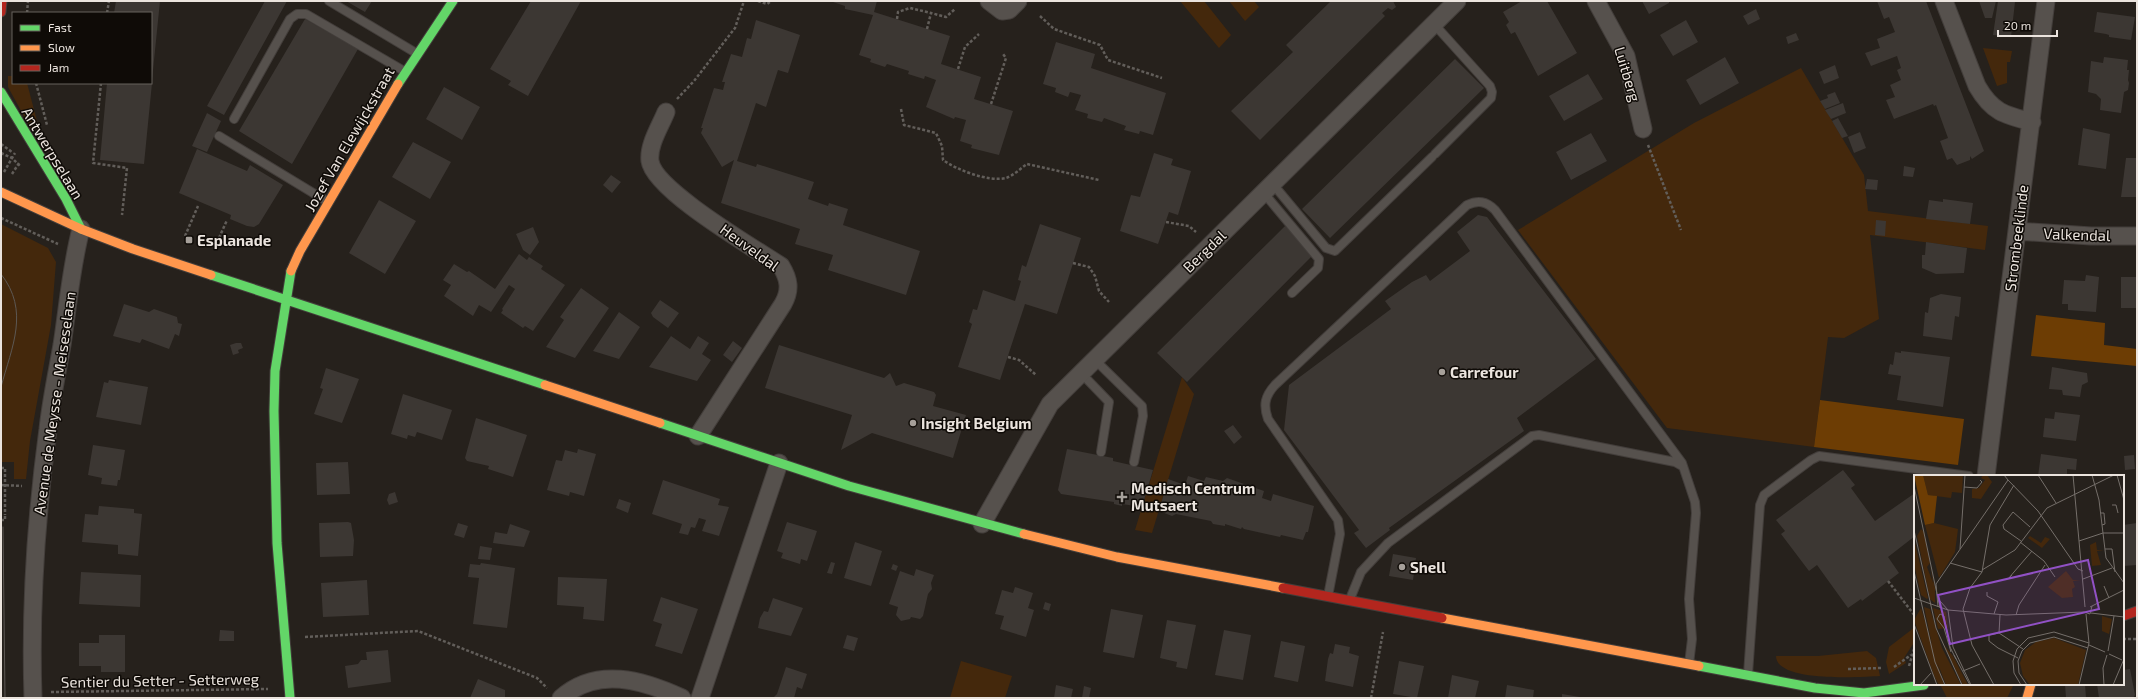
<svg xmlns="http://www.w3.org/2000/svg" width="2138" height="699" font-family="'Exo 2',sans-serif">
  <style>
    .green { fill: #44280c }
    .forest { fill: #6d3d04 }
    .building { fill: #3c3733 }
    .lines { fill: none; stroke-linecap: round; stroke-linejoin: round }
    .lane-casing { stroke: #433e3b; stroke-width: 10 }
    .street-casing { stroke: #433e3b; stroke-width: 19 }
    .fast-casing { stroke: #433e3b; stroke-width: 11 }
    .slow-casing { stroke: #433e3b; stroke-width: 11 }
    .jam-casing { stroke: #433e3b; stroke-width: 11 }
    .path { stroke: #625e5a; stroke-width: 2.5; stroke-dasharray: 3 2; stroke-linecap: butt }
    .lane { stroke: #56514d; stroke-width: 8 }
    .street { stroke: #56514d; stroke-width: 17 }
    .fast { stroke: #63d668; stroke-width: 9 }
    .slow { stroke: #ff974d; stroke-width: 9 }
    .jam { stroke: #b3261e; stroke-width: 9 }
    .tram { stroke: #5d5854; stroke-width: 1 }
    .path-bridge { stroke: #625e5a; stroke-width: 2.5; stroke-dasharray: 3 2; stroke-linecap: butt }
    .poi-dot { fill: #a6a09a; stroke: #0f0b07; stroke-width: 1.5 }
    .labels { text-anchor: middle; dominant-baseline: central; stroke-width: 3; stroke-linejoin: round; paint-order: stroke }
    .street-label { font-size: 15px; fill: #ebe4de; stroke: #0f0b07 }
    .poi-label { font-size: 15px; font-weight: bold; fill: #ebe4de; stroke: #0f0b07; text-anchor: start }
    .inset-road { fill: none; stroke: #756f6a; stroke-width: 1 }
    .view { fill: #9151c5; fill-opacity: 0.15; stroke: #9151c5; stroke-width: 2 }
    .inset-edge { fill: none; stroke: #ebe4de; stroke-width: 2 }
  </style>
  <rect width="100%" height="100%" fill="#26211c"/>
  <path class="green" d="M1180,1H1204L1231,35L1219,48Z
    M1229,1H1254L1259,7L1245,21Z
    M1983,48L2012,51L2010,62H2007V83L1997,86Z
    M1801,68L1864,175L1868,211L1988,226L1985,250L1870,235L1879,319L1844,338L1828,337L1814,447L1667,428L1518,230L1694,123Z
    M8,76H13V83H27L38,125L31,129L8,87Z
    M1,224L48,248L56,262L51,325L30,441L26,479H14V462H1Z
    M1182,377L1194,394L1152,533L1135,530Z
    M1915,627V641L1904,658L1906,663L1889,674L1886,662L1889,647Z
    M1867,651L1876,658L1880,676C1862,677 1776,683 1776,656H1818Z
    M961,661L1012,676L1005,698H950Z
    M1940,684H2014L2007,698H1947Z"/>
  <path class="forest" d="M2036,315L2105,323L2104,345L2137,349V366L2031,356Z
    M1820,400L1964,419L1958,465L1814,447Z"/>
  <path class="building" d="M116,1H160L152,80L151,13H114Z
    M265,1H287L224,115L207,106Z
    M346,1H372L365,12Z
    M531,1H581L528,96L508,85L511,81L490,69Z
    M830,1H877L874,12L950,36L941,64L981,77L974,99L1013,111L999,155L971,148L972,145L960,141L966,120L955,117L954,119L926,107L936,80L925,76L924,79L908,74L909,71L887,64L885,67L870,62L871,59L859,55L873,15L845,9V6Z
    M1331,1H1393L1396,7L1392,10L1388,8L1382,13L1385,16L1260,140L1231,111L1293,52L1286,45Z
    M1522,1H1547L1577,53L1538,76L1515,32L1511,34L1506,25L1509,22L1503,12Z
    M1642,1H1669V3L1649,14Z
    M1877,1H1926L1984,151L1972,159L1970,156V160L1957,165L1952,158L1947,160L1940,141L1948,138L1936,105L1934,106L1933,104L1894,119L1886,100L1895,97L1890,85L1901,80L1897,70L1901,68L1897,56L1871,66L1865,53L1880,48L1877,39L1895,32L1889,17L1884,19Z
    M1979,1H1996L1992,18H1985Z
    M1998,1L2015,2L2011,37L1993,35Z
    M1756,9L1760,19L1748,25L1743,16Z
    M2097,12L2135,17L2131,40L2109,37V35L2106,34L2094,32Z
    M305,19L358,49L292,164L239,131Z
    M756,20L800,35L788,73L778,70L766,107L756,103L737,161L756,167L757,164L814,182L808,199L828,206L829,203L848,209L843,225L920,251L906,295L828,270L833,255L795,244L800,229L721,203L734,160L722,167L701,133L703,128H701L714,88L723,90L725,82H722L731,54L742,57L747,38L751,39Z
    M1686,20L1698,42L1673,56L1660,35Z
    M1796,33L1799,40L1788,44L1786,37Z
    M1056,42L1095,54L1091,68L1166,93L1153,135L1140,131L1139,134L1124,130L1126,126L1104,118L1102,122L1087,118L1088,114L1075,110L1081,95L1070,92L1068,97L1055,92L1056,88L1043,84Z
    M1725,57L1739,83L1700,105L1686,80Z
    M2104,57L2128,60L2127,70H2129L2128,80L2129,83L2128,90L2124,92L2121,113L2100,110L2101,99L2096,94L2088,92L2091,61L2103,63Z
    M1455,59L1484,88L1330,238L1302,209Z
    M1835,65L1839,78L1824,84L1819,72Z
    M1588,74L1603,99L1564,121L1549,96Z
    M107,83H152L144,164L100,160Z
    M444,87L480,107L462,140L426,119Z
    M1835,92L1840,103L1825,109L1820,101L1828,98L1827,95Z
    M1843,103L1846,113L1831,119L1825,110Z
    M207,113L221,121L207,152L192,146Z
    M1838,118L1848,136L1842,138L1832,121Z
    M2083,128L2110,134L2106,169L2078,165Z
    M1860,132L1866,148L1854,153L1848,137Z
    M1591,133L1607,161L1571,180L1556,152Z
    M413,142L451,162L430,199L392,177Z
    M197,149L247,171L250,165L283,185L259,224L254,227L247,226L230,219L231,215L179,193Z
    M1154,153L1173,159L1171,165L1191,171L1178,215L1169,212L1158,244L1120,231L1131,195L1140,197Z
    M2126,158H2137V197H2121Z
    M1904,166L1915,168L1913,177L1903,176Z
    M611,175L621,182L612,193L603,185Z
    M1867,179L1878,180L1877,190L1865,189Z
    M1943,199L1973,203L1970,224L1926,219L1929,200L1943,202Z
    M379,200L416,221L385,274L349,253Z
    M1478,215L1487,217L1596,359L1517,418L1524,431L1389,528L1390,530L1366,548L1354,533L1359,530L1284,430L1289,385L1391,309L1385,301L1412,282L1426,275L1430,281L1470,251L1457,232Z
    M1876,220L1886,221L1885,236L1875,235Z
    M1040,224L1081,238L1057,314L1025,304L1000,380L958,367L972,324L969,322L973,309L977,310L983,290L1015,301L1021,281L1018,280L1022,265L1026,267Z
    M1285,226L1314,254L1187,382L1157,353Z
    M533,227L539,242L530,255L523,250L516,234Z
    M1926,242L1967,248L1964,273L1936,274L1922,268V255H1925Z
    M519,254L527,260L529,257L543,266L541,269L565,285L533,331L525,326L523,328L501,313L503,310L502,309L515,289L509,285L491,312L479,305L473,316L444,296L451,285L443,280L454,264L467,272L469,271L495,289Z
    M2086,275L2099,277L2096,312L2068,310V304H2062L2064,280L2085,281Z
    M2121,277H2137V308H2121Z
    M581,288L609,308L575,358L546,347L564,320L560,317Z
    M1941,294L1961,297L1959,317L1955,316L1952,340L1923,336L1925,312L1928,313L1930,298Z
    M660,300L679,313L668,328L653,317L651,313Z
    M124,304L149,312L154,309L177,317L178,323L182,324L179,336L175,334L169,349L142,339L140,343L113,336Z
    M619,312L640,327L619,359L593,351Z
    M671,336L690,349L698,336L709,343L702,354L711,360L697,381L649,367Z
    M733,341L742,348L732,362L723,355Z
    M236,343H241L243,348L238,350L239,353L233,355L230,345Z
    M779,345L884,378L890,373L896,386L904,383L934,392L936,395L933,406L966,415L953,458L872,433L841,450L852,415L765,388Z
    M1901,351L1950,357L1943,407L1897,400L1901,376L1888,374L1890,364L1893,365L1895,352L1901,353Z
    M2052,367L2087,373L2088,382L2082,385L2080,397L2063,395L2062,390L2049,389Z
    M326,368L359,379L342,423L314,414L323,389L320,388Z
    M109,380L148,387L141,425L96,417L104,382L108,383Z
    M403,394L452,410L442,440L417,432L415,437L408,435L407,439L391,434Z
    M2055,412L2080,415L2076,441L2043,437L2045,418L2054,419Z
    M476,418L527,435L513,477L488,469L489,466L467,461L465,458Z
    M1233,425L1242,437L1234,444L1224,431Z
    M93,445L125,450L120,480H118L117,486L101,484L102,478L88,475Z
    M578,449L596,454L584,496L570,492L569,496L547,490L556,460L562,461L565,450L577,453Z
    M1067,449L1113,458V461L1153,470L1142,507L1122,504V506L1114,504V502L1061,494L1058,490Z
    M2041,454L2077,459L2076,470L2067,469V476H2038Z
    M2134,455L2135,469L2125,470L2124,456Z
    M348,462L350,494L317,495L316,463Z
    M1843,470L1855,485L1851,488L1875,521L1915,493V536L1888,557L1899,573L1862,601L1861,599L1848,608L1817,565L1809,571L1781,534L1785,531L1776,520Z
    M1188,476L1204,481L1206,477L1223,481L1227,478L1264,491L1262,498L1271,501L1273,494L1314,506L1308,532H1306L1303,540L1281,535L1280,537L1244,529L1242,527L1241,529L1225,524V526L1213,524L1211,521L1176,514L1172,516L1159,511L1168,479L1185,485Z
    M663,480L720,499L718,505L729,507L719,536L702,531L706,520L699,518L695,528L691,527L688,535L679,533L682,524L652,514Z
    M395,492L398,502L389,505L387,500L389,494Z
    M619,499L631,503L628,513L616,508Z
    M99,506L134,509V513L142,514L138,556L118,554V545L82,542L85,514L98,515Z
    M348,522L351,523L354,540L353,556L320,557L319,523Z
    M787,522L817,531L807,561L801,559L800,564L781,558L783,553L777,551Z
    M458,523L468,526L464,538L454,535Z
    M2137,523V565L2123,566V525Z
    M510,524L530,531L524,547L493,543L495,532L507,534Z
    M855,542L882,551L871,586L844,578Z
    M480,546L492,548L490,560L478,559Z
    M1393,554L1416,558L1413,580L1389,576Z
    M831,562L835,563L832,574L827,573Z
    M481,563L515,568L507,628L473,624L479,578L468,577L470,564L480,565Z
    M893,564L898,566L896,571L891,569Z
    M916,569L934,575L931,583L932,589L928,594L923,616L920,619L911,617L910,619L901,621L896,615L898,607L889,604L900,571L914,576Z
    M81,572L141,575L140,607L79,604Z
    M558,577L607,579L604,621L583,619L584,607L557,605Z
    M367,580L369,615L323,617L321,583Z
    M1015,587L1033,593L1028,608L1034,610L1026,637L1000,629L1004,616L995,614L1002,590L1013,593Z
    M661,597L698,609L682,654L655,646L662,624L653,621Z
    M773,598L803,608L791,636L758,628L760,618L764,611L768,612Z
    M1045,602L1051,604L1049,611L1043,609Z
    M1111,609L1143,615L1134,658L1103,652Z
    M1167,620L1196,625L1187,669L1176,667L1177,662L1160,658Z
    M220,630L234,631V641H219Z
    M1224,630L1251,635L1243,680L1215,675Z
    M99,635H125V672H101V666H79V643H99Z
    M847,635L858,638L854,651L843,648Z
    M1281,641L1305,646L1298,682L1274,677Z
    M1335,644L1350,647L1349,653L1359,656L1353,687L1325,681L1328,659L1330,653L1333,654Z
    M388,650L391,682L348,688L345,666L358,664L361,660H367L366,652Z
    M1399,661L1424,666L1417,698L1393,694Z
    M786,667L807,674L802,689L797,687L794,698H773L777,694Z
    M2130,669L2135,695L2133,698H2099L2097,684H2123V670Z
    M1452,675L1479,681L1475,698H1448Z
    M478,679L505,690V698H470Z
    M2065,684H2085L2086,698H2066Z
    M1056,685L1073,689L1071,698H1054Z
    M1507,685L1534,690L1533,698H1505Z
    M1084,686L1091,688L1089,698H1082Z
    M1562,694L1580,697V698H1562Z"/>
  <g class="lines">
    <defs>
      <path id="lane" d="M329,1L416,53
        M1434,24L1490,86L1492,92L1491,98L1435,154
        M234,119L290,19L297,14H306L404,71
        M219,136L328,202
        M1272,183L1326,248L1335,251L1432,157
        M1263,192L1319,259L1318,268L1292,293
        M1094,359L1142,406L1143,416L1134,462
        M1080,372L1109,402L1101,452
        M1328,596L1340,534L1338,520L1268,419C1263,405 1265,396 1275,385L1467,205C1478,200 1486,201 1495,210L1682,463L1695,502L1696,513L1689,599L1692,639L1689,664
        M1350,599L1361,572L1388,543L1532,436L1539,435L1675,462L1682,466
        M1748,674L1760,505L1764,495L1811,460L1819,456L1969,476"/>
      <path id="street" d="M989,1L1002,11L1009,10L1018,1
        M1596,1L1626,56L1643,129
        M1944,1L1977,86C1992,112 2004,115 2032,122
        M666,112C660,127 648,145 650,161C654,190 754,248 781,266C789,279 791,290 783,304L698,436
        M2017,231L2091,236H2137
        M1986,476L2046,1
        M982,524L1050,404L1457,1
        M33,698C30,608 36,518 48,429C51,401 57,373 62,345C68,306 71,267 81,229
        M561,698C597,666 643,680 682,698
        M700,698L779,463"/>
      <path id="fast" d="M398,84L453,1
        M1,92L66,199L81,229
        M211,275L545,385
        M660,423L849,486L1024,534
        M1699,666L1815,688L1864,693L1924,685
        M290,698L277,543L274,411L275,371L291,271"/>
      <path id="slow" d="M1,192L81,229L133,249L211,275
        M291,271L300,251L398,84
        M545,385L660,423
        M1024,534L1117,557L1283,588
        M1442,618L1699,666
        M2027,698L2031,684"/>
      <path id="jam" d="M1,12L2,1
        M1283,588L1442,618
        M2123,616L2137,611"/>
    </defs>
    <use href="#lane" class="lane-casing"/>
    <use href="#street" class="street-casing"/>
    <use href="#fast" class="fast-casing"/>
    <use href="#slow" class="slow-casing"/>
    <use href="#jam" class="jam-casing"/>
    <path class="path" d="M758,1L767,4L771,1
      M27,13L28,1
      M107,13L109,1
      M1040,16L1054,29L1100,45L1108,60L1162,78
      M897,19L898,12L910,8L931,13
      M927,29L931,13L946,17L955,9
      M958,69L965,47L979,34
      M36,83L47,125
      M101,83L93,163L127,168L122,215
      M677,99L694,81L735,28L744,1
      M991,104L1006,58L1003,54
      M901,109L904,125L936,133L942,146L943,160C957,170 988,182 1006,178C1013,176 1021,168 1027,164L1099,180
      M1,144L12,152
      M1648,145L1681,230
      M1,153L12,158L20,166
      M4,172L15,153
      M12,174L19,163
      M1,218L58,244
      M1166,222L1189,226L1196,232
      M185,236L198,206
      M215,247L227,220
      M1073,263L1089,267L1095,276L1099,291L1109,302
      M1008,357L1019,360L1036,375
      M1,468H5V479
      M1,485L22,486
      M1,520H5V515
      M1888,581L1915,616
      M305,637L418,631L537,678L547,688
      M2123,639H2137
      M1909,666L1915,646
      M1894,667L1911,655
      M1848,669L1881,668
      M51,692L268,689
      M1371,698L1383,632"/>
    <use href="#lane" class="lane"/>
    <use href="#street" class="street"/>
    <use href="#fast" class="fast"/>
    <use href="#slow" class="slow"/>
    <use href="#jam" class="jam"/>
    <path class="tram" d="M1,274C30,311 12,346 1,387
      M3,527L5,698"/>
    <path class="path-bridge" d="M5,479V515"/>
  </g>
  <g class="poi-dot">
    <rect x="185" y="236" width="8" height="8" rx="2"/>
    <circle cx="1442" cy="372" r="4"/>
    <circle cx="913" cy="423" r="4"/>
    <path d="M1120 491h4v4h4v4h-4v4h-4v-4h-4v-4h4z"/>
    <circle cx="1402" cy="567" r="4"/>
  </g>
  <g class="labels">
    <g class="street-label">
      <text transform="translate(1628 74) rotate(73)">Luitberg</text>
      <text transform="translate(349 139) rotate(-60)">Jozef Van Elewijckstraat</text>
      <text transform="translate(53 153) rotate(59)">Antwerpselaan</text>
      <text transform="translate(2077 234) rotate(2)">Valkendal</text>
      <text transform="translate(2016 238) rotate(-83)">Strombeeklinde</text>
      <text transform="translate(750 247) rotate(36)">Heuveldal</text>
      <text transform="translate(1204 251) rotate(-44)">Bergdal</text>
      <text transform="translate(54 403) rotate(-82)">Avenue de Meysse - Meiseselaan</text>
      <text transform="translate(160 680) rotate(-1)">Sentier du Setter - Setterweg</text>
    </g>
    <g class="poi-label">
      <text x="197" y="240">Esplanade</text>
      <text x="1450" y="372">Carrefour</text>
      <text x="921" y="423">Insight Belgium</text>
      <text x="1131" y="488">Medisch Centrum<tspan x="1131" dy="17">Mutsaert</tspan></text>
      <text x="1410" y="567">Shell</text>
    </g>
  </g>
  <g transform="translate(1914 475)">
    <rect width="210" height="210" fill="#26211c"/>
    <path d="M9,0H49L48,18L38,17L37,23L14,20ZM69,0H73L78,7L67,24L58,23V14L65,13L71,5L67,3ZM20,48L44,54L41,77L25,103L11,50ZM7,54L10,57L16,88L13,92L19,108L16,91L21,113V128L16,124L3,61ZM116,61L127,68L131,62L136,64L128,73L114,63ZM0,64L14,123L13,124L7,120L0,89ZM182,67L183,75H190L183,76L187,90L178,91L176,70ZM152,96L159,105H167L159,106L161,112L158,114L159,122L148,123L134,112ZM10,132L16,134L28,173L47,210H32L20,179ZM7,133L30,210H25L21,203L0,145ZM19,133L32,137L34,153L24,154ZM188,141L198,144L195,159L188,156ZM24,155L30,170L39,181L54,210H49L46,204L33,177ZM140,163L172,175L164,210H116L109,201L106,188L111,175L122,167Z" fill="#44280c"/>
    <path d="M0,0H9L14,20L23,21L20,48L11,50Z" fill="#6d3d04"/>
    <path class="inset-road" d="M124,0L142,28M159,0L171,132M178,0L185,25L192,83L210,108M203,0L210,25M94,5L124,36L164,94L169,96M0,11L26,133M50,12L63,13L68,7L66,5M198,30H202L204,38M187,38H190L191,49L188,50M0,55L22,153L48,210M107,66L90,54L89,50L99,37L116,52M165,66L189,58H210M106,67L130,86L141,102M46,74L51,0M191,74H198L201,97M36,88L68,97M68,95L101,75L133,33L200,0M0,96L21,187L31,210M98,100L94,104L118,76M169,104L198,93M22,109L94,5L90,0M22,109L24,132M190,111L195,123M73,117V121L84,127L80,139M0,123L34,135L92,140L170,137M26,126L34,135M176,132L210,115M34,135L39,172L57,210M170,137L176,139L178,131M177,138L210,142M102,140L105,130L131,90M0,149L23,210M85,158L86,140M175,170L191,177M194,176L200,141M37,177L30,153L23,144L26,139L30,141L36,172L42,184M195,179L208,185M40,180L56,210M104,183L84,173L75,166V160L85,158L109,174M49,196L66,189M6,210L17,198M80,210L58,170L49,134L56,113L68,97L76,50L100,10M107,210L100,198L99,186L103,174L114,163L140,157L175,168M113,210L105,198L104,186L108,176L116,168L140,162L174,173M165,210L175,168L172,139M190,210L189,193L193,180M199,210L210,184"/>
    <path class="view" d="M174,85L185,134L36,169L24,120Z"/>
    <rect width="210" height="210" class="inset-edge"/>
  </g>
  <rect width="2138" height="699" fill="none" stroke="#ebe4de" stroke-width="4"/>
  <rect x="12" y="12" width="140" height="72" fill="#0f0b07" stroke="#67625d"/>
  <rect x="20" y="25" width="20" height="6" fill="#63d668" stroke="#67625d"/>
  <text x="48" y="32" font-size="12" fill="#ebe4de">Fast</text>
  <rect x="20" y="45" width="20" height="6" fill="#ff974d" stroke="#67625d"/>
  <text x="48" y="52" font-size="12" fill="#ebe4de">Slow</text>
  <rect x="20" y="65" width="20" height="6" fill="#b3261e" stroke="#67625d"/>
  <text x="48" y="72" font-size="12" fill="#ebe4de">Jam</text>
  <path d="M1998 30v6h59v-6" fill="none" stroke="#ebe4de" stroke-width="2"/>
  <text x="2004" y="30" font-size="12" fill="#ebe4de" stroke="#0f0b07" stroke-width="3" paint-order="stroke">20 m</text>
</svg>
